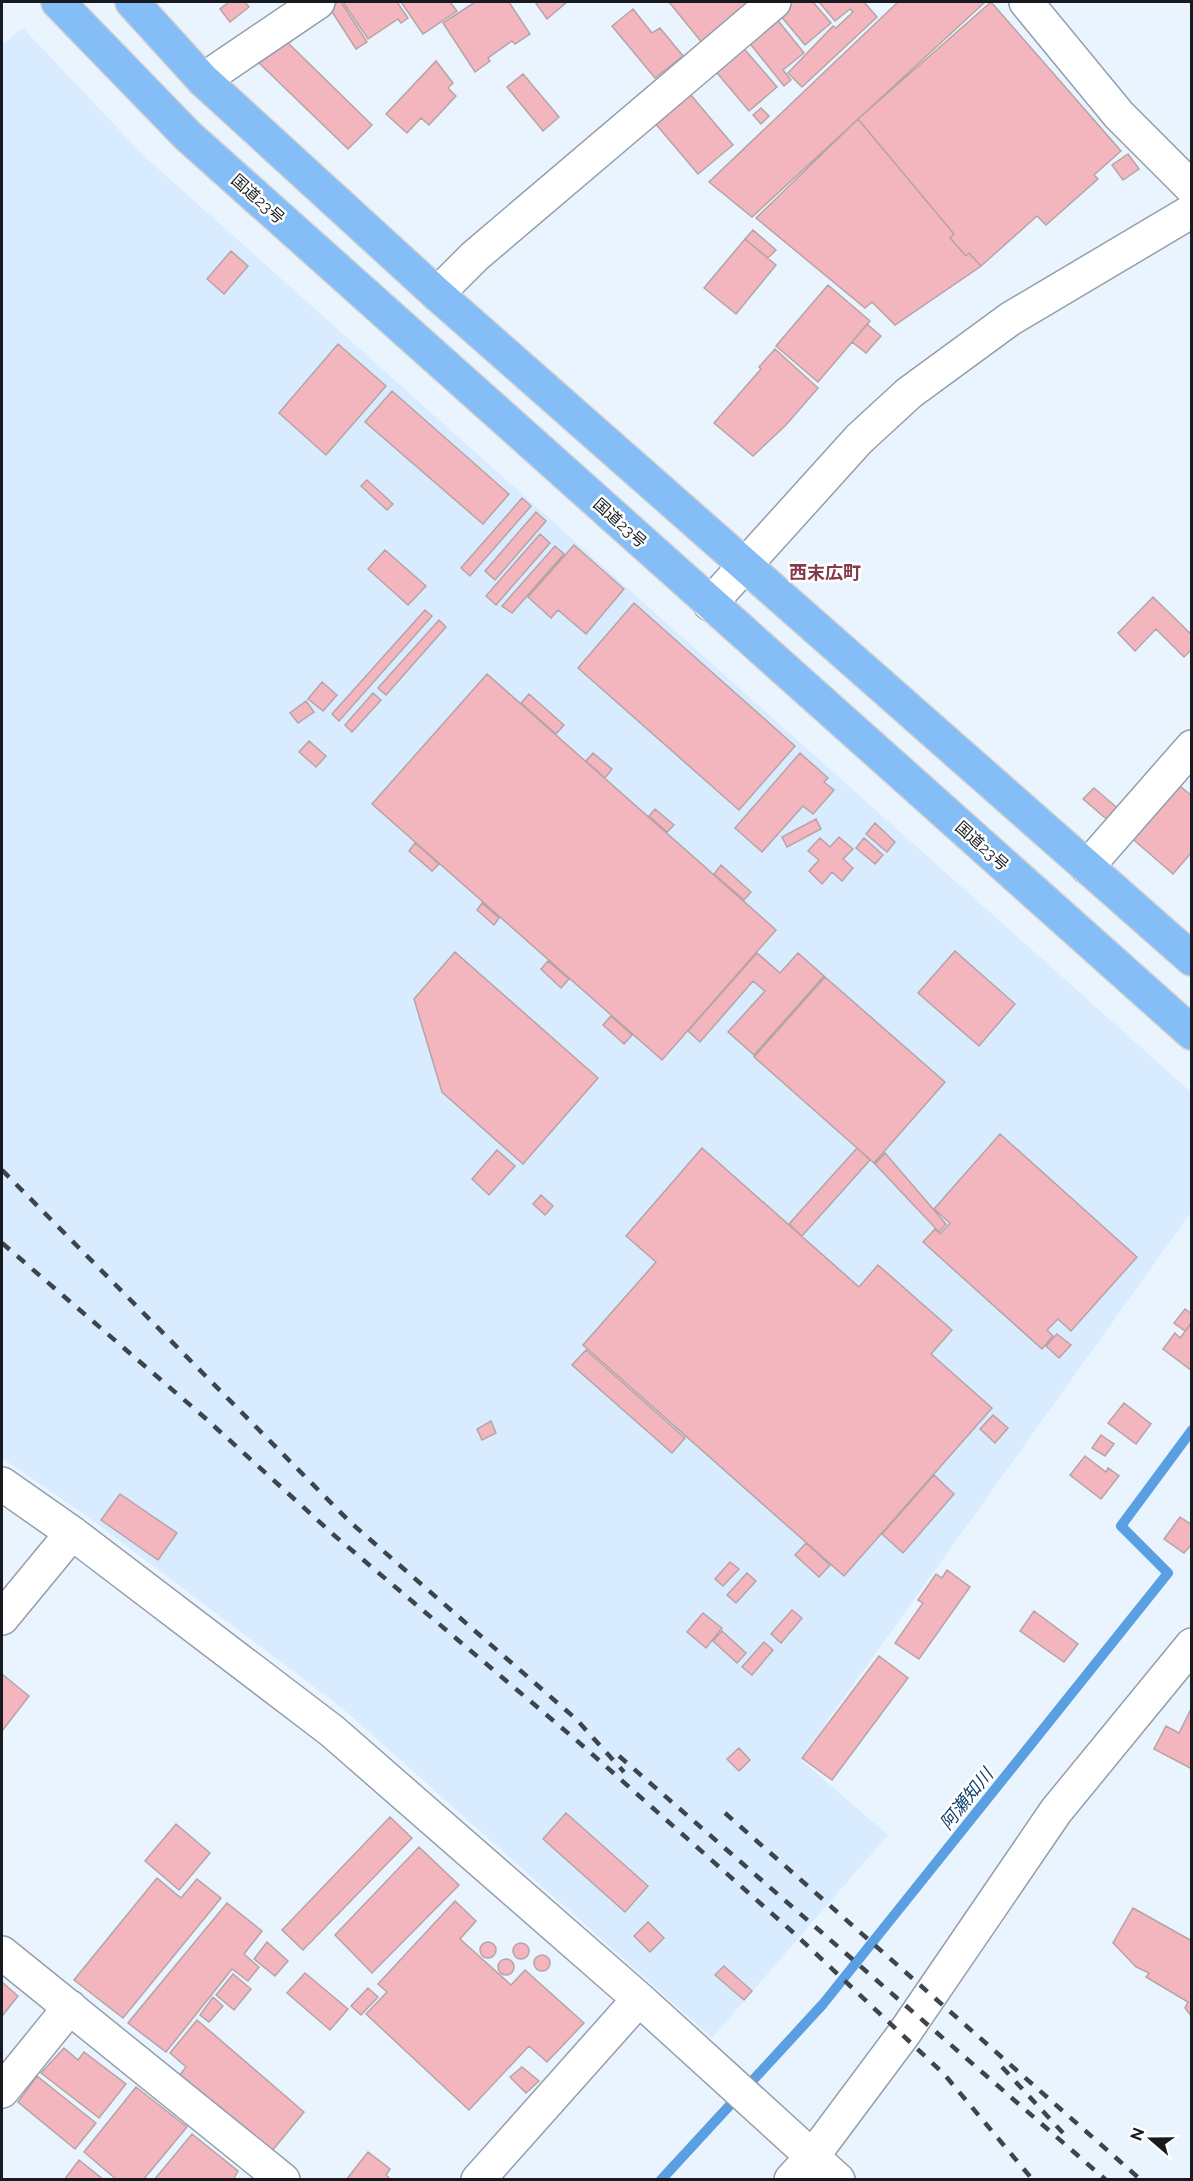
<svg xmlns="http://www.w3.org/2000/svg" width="1193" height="2181" font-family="Raleway,'Noto Sans JP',sans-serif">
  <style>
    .built { fill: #d9ecff }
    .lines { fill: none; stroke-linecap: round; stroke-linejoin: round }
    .stream { stroke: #5a9fe2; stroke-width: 10 }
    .building { fill: #f4b6be; stroke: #b6a3a5; stroke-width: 1.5 }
    .minor-casing { stroke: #939fac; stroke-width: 36 }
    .highway-casing { stroke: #d1d1d2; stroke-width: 36 }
    .minor { stroke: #fff; stroke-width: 33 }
    .highway { stroke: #85bdf6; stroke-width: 33 }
    .rail { stroke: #3f444a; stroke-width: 4.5; stroke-dasharray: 10 10; stroke-linecap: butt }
    .labels { text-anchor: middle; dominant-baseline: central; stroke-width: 5; stroke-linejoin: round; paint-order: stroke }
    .street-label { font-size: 16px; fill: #171b20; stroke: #fff }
    .neighbourhood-label { font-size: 18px; font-weight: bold; fill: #853c4a; stroke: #fff }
    .water-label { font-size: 18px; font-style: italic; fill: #0f416d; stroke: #fff }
  </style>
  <rect width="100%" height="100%" fill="#eaf4ff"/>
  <path class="built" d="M23,28L144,156L1191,1092L1192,1211L800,1759L888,1835L712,2038L342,1708L85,1515L2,1458V45Z"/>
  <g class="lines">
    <path class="stream" d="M661,2180L823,2004L1168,1573L1121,1526L1192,1430"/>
  </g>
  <path class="building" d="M229,2H245L249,7L230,22L220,9Z
    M338,2H341L367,42L356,49L329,7Z
    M343,2H397L408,18L401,23L398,19L368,39Z
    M401,2H450L457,11L423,34Z
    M475,2H509L530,34L515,44L512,41L488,58L490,61L475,72L443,23Z
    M535,2H567L547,19Z
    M669,2H755L703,44Z
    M784,2H813L831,23L805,45L775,9Z
    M819,2H864L877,17L802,87L788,73L833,26L836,28L853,12L850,9L835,21Z
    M898,2H985L752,217L709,182Z
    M991,2L1121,151L1094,175L1098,179L1046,225L1037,216L981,266L969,253L966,256L950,238L954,234L858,119Z
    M633,9L652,33L660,28L683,56L655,78L612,26Z
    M772,13L804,53L783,70L791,80L784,86L744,36Z
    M283,38L372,125L348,149L259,63Z
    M740,44L777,87L749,111L713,68Z
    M436,61L453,83L448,88L456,96L429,125L421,118L407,133L386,114Z
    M523,74L559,117L543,131L507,87Z
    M684,87L733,145L698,174L649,116Z
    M761,108L769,116L761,124L753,115Z
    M858,119L954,234L950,238L966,256L969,253L981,266L895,325L872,302L865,308L756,218Z
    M1128,154L1139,169L1123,180L1112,165Z
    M753,230L776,250L768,258L745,239Z
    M745,239L776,265L736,314L704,288Z
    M231,251L248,266L224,294L207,279Z
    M828,285L870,321L818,382L776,346Z
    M867,324L881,336L866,353L852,342Z
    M338,344L386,386L326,455L279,413Z
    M775,349L818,388L786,425L753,456L714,423L761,369L759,367Z
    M392,391L509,494L483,524L365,422Z
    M367,480L393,504L387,510L361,486Z
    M522,498L531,506L470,576L461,568Z
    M536,512L546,521L495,580L485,571Z
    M540,534L550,543L496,605L486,596Z
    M574,545L624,589L586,634L558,610L551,618L528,597Z
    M555,546L564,554L512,613L502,606Z
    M385,550L426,586L408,605L368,569Z
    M1153,597L1192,635V649L1184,657L1156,629L1135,651L1118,633Z
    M634,603L795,746L739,810L578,668Z
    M425,610L432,616L339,721L332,714Z
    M439,620L446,627L386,695L378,688Z
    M487,674L776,930L662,1060L372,804Z
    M322,682L337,695L323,711L308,699Z
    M373,693L381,700L352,732L345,725Z
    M529,694L564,725L556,734L521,703Z
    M306,701L314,712L298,723L290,713Z
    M309,741L326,756L316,767L299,752Z
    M593,753L612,769L605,778L586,761Z
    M800,753L828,778L824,782L834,790L813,814L803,806L762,852L735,828Z
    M1174,781L1192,796V852L1173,874L1128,835Z
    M1094,788L1121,811L1111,823L1083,799Z
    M655,809L674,825L667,832L649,816Z
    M816,819L821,829L787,847L782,837Z
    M875,823L895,842L887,852L866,834Z
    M839,837L853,849L843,859L853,868L842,881L832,872L822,884L809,871L819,860L808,851L820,838L830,847Z
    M864,838L883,855L875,864L856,848Z
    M415,843L439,864L432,871L409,851Z
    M721,865L751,892L744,900L714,874Z
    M482,903L499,918L494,925L477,910Z
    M955,951L1015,1004L979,1046L918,993Z
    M455,952L598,1078L523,1164L442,1092L414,999Z
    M757,953L780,973L798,953L824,976L754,1055L728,1032L765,991L753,981L700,1042L688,1031Z
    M548,961L569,979L561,988L541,969Z
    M825,977L945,1082L874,1163L754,1057Z
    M611,1016L632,1035L624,1044L603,1025Z
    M1000,1134L1137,1257L1071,1331L1058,1319L1047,1330L1053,1336L1042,1349L923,1242L935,1229L940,1234L950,1223L934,1209Z
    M702,1148L859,1287L878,1265L952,1330L931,1354L992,1408L844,1576L583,1345L656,1262L626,1236Z
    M857,1148L870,1160L802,1236L789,1224Z
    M497,1150L515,1166L489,1195L472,1179Z
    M885,1153L946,1224L939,1232L875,1164Z
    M541,1195L553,1206L545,1215L533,1204Z
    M1185,1309L1192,1314V1322L1185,1331L1174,1323Z
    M1192,1322V1368L1191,1370L1163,1349L1175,1333L1180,1338Z
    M1057,1334L1071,1345L1059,1358L1046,1346Z
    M586,1350L685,1438L672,1453L572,1365Z
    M1124,1403L1151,1424L1136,1444L1108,1423Z
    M993,1415L1008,1428L995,1443L980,1429Z
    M491,1421L496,1433L482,1440L477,1429Z
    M1101,1435L1114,1444L1105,1456L1092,1448Z
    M1085,1456L1106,1472L1108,1468L1119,1476L1101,1499L1070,1475Z
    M934,1475L954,1494L903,1553L882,1534Z
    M120,1494L177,1533L158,1560L101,1520Z
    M1180,1517L1192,1525V1544L1184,1553L1164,1539Z
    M806,1543L830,1565L819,1577L795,1555Z
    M730,1562L739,1569L723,1586L715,1579Z
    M947,1570L970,1587L919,1659L895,1643L923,1603L918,1600L936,1574L942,1578Z
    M747,1573L756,1581L736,1603L727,1595Z
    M792,1610L802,1618L781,1643L771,1634Z
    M1034,1611L1078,1644L1064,1662L1020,1631Z
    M703,1613L722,1628L706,1648L687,1632Z
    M722,1631L746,1653L737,1663L713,1641Z
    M764,1642L773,1650L752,1675L742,1667Z
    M879,1656L908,1678L832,1780L802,1758Z
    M2,1674L29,1696L2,1731Z
    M1190,1711L1192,1712V1769L1154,1749L1166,1726L1179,1733Z
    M739,1748L750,1760L739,1771L727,1759Z
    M566,1813L648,1886L625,1912L543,1839Z
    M390,1817L412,1838L303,1950L282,1930Z
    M176,1824L210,1853L179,1890L145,1861Z
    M419,1847L459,1885L372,1973L335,1935Z
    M157,1878L181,1898L197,1879L221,1898L123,2018L74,1980Z
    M455,1901L476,1921L460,1939L511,1985L525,1970L584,2023L547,2062L529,2046L469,2110L366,2014L387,1992L378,1984Z
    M227,1903L262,1931L244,1954L259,1967L248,1981L232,1969L166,2052L128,2023Z
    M1133,1908L1192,1941V2017L1185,2008L1188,2002L1146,1977L1149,1973L1136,1967L1113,1943Z
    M648,1922L664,1938L650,1952L634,1936Z
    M267,1942L288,1961L275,1976L254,1959Z
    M480 1950a8 8 0 1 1 16 0a8 8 0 1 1-16 0Z
    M513 1951a8 8 0 1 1 16 0a8 8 0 1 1-16 0Z
    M534 1963a8 8 0 1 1 16 0a8 8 0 1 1-16 0Z
    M498 1967a8 8 0 1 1 16 0a8 8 0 1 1-16 0Z
    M724,1966L752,1991L744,2000L715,1975Z
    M305,1973L348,2009L330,2030L287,1993Z
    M233,1974L251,1989L234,2010L216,1995Z
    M2,1982L18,1996L2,2016Z
    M368,1988L378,1997L361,2015L351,2006Z
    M213,1997L223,2006L209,2022L200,2015Z
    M197,2020L304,2112L272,2151L179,2076L186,2067L170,2053Z
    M64,2048L78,2060L84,2052L126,2084L99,2118L41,2073Z
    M522,2067L539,2081L526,2093L510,2077Z
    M37,2076L96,2123L75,2149L18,2102Z
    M136,2087L187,2127L143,2180H117L84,2152Z
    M192,2134L238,2171L233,2180H154Z
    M368,2152L390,2169L386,2175L391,2180H346Z
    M79,2160L104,2180H64Z"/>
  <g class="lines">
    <defs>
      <path id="minor" d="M1026,2L1119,115L1192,188
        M203,80L318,2
        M437,294L475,256L774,2
        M710,604L859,439L909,393L1010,319L1192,211
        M1087,867L1192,747
        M2,1484L72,1533L332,1731L639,1999L838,2180
        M2,1618L72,1533
        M2,1953L283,2180
        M2,2091L70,2007
        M478,2180L639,1999
        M791,2180L812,2157L903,2035L1056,1811L1192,1645"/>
      <path id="highway" d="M58,2L188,136L1192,1033
        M132,2L203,80L437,294L1192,959"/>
    </defs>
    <use href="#minor" class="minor-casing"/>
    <use href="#highway" class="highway-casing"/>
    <use href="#minor" class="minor"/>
    <use href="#highway" class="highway"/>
    <path class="rail" d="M2,1170L350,1522L576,1719L624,1772
      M2,1243L204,1417L335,1536L575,1739L796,1935L944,2074L1033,2180
      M619,1756L1106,2180
      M725,1813L1141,2180
      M1002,2067L1063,2133"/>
  </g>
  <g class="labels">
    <g class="street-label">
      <text transform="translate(258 199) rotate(42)">国道23号</text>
      <text transform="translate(620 523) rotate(42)">国道23号</text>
      <text transform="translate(982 846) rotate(42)">国道23号</text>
    </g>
    <g class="neighbourhood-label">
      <text x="825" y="572">西末広町</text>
    </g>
    <g class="water-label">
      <text transform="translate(966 1799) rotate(-51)">阿瀬知川</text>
    </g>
  </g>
  <rect width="1193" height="2181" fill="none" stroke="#171b20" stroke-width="6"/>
  <g transform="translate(1151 2139) rotate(290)" stroke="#ffffff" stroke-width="4.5" paint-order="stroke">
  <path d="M0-4.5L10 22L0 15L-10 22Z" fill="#171b20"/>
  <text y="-9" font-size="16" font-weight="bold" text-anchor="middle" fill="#171b20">N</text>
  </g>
</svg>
